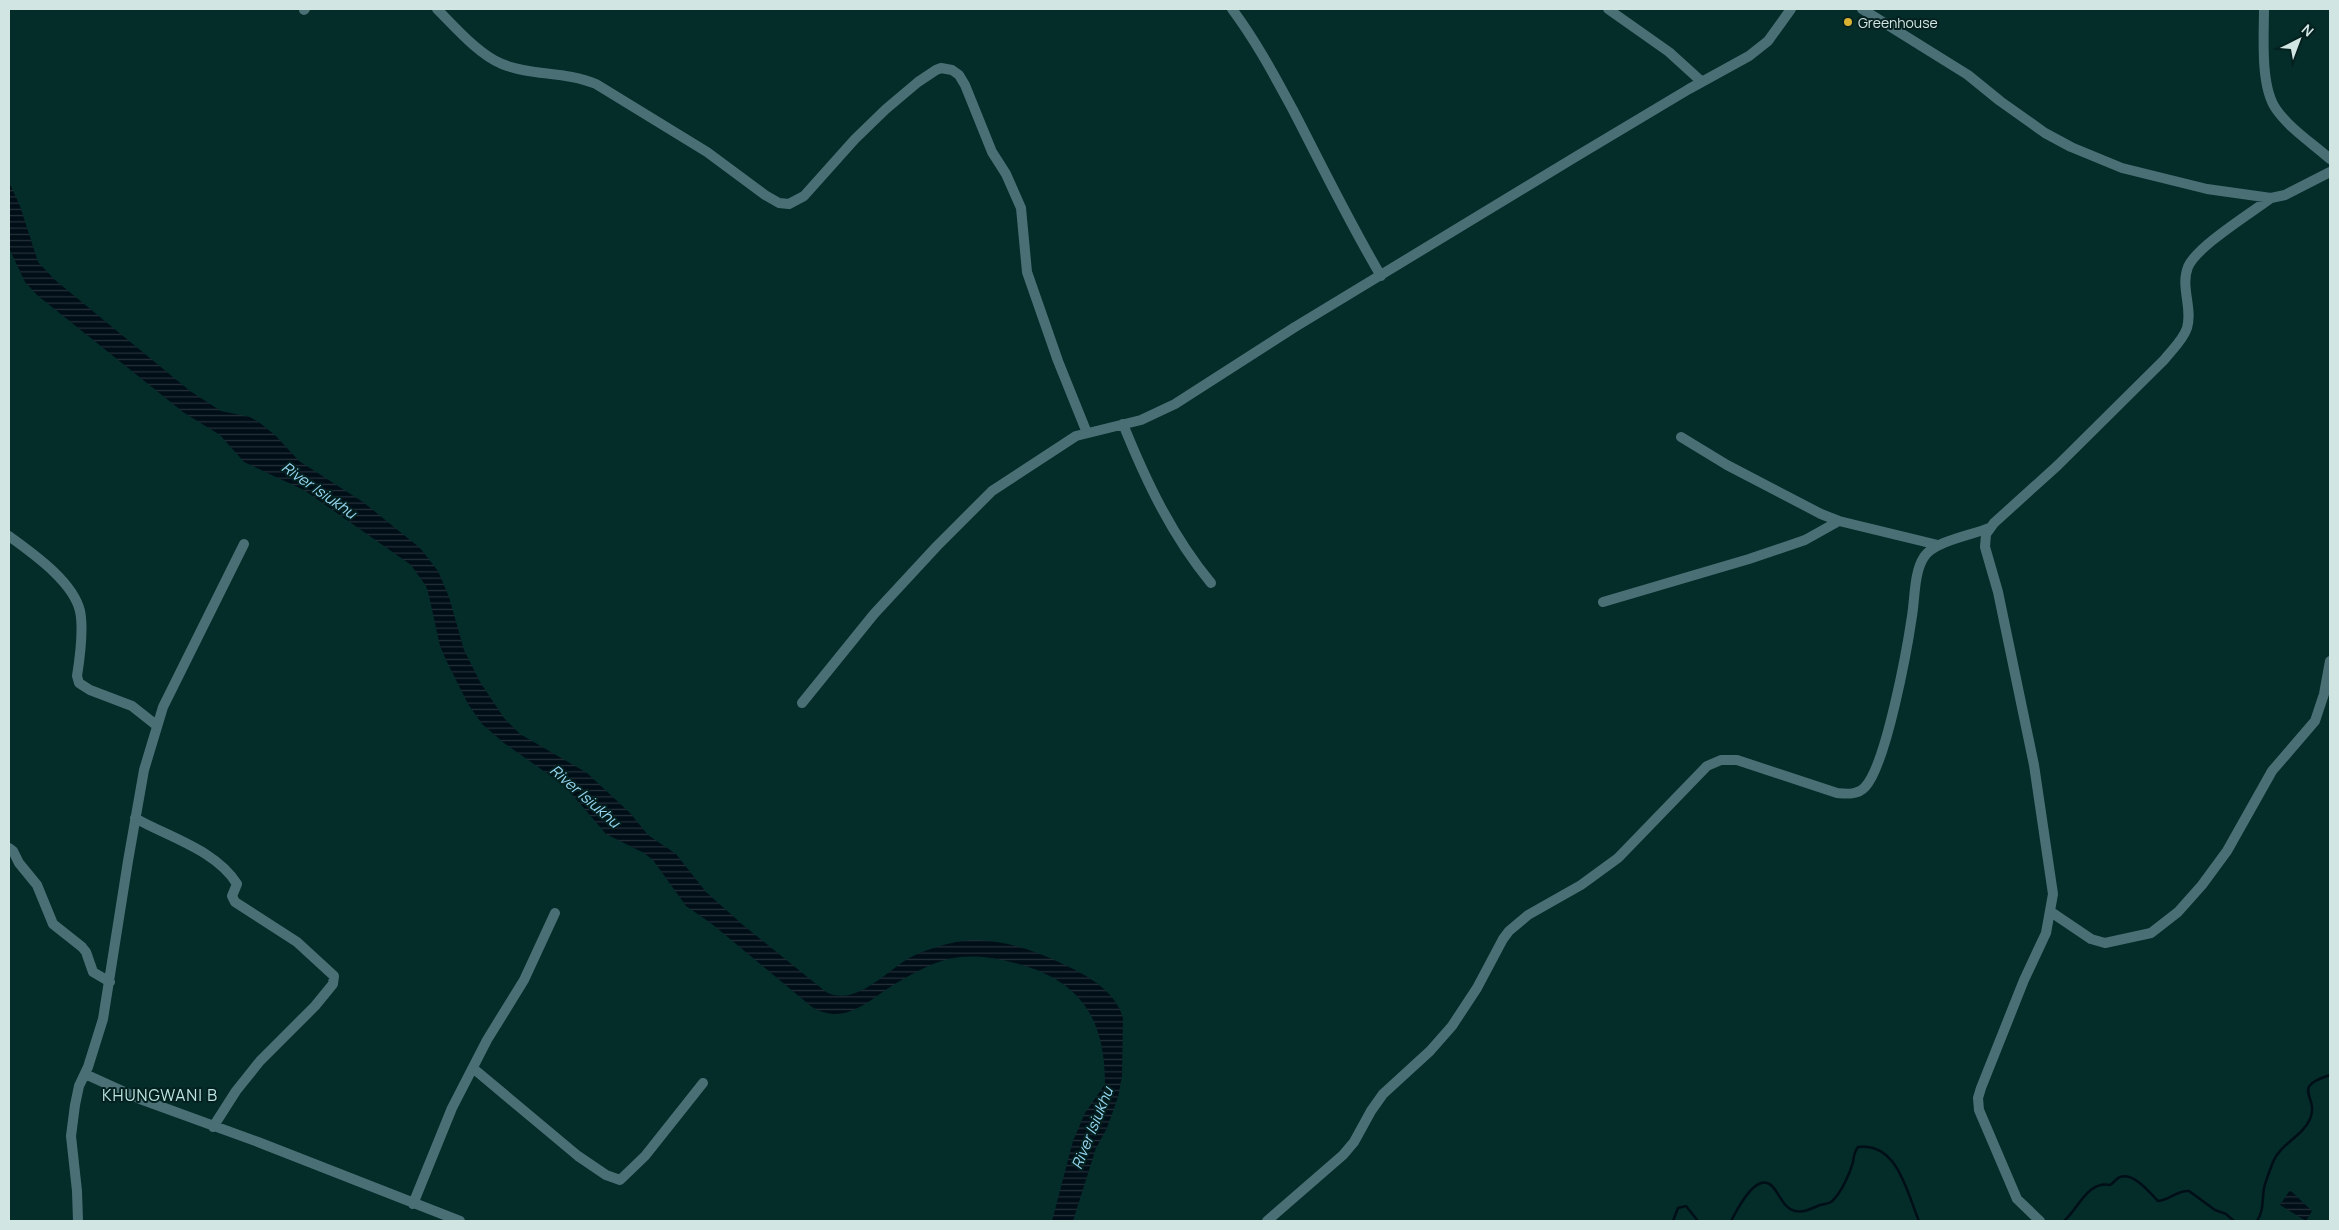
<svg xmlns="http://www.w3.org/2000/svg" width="2339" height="1230" font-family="Manrope,sans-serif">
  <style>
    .water { fill: url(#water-rules) }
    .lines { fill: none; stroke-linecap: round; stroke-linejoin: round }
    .stream { stroke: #000e18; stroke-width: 2.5 }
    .minor { stroke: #4a7076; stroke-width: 10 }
    .poi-dot { fill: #dcb233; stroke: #04211f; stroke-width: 2 }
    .labels { text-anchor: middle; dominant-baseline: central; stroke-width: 4; stroke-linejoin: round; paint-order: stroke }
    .poi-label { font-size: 14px; fill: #d1e5e3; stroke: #04211f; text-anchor: start }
    .water-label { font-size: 15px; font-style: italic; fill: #97d7f3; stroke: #04211f }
    .quarter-label { font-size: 16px; letter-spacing: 1px; fill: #bbe5e0; stroke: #04211f }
  </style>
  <defs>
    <pattern id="water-rules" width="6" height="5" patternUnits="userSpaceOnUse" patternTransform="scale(1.25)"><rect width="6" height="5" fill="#000e18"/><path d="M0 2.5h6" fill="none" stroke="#243139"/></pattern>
  </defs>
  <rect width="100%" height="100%" fill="#042c29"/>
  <path class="water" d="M9,182L20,206L38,262L55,280L190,391L221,411L250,417L260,423L276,436L299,461L363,502L420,548L438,571L449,597L464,650L480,682L504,718L520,734L587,773L630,813L648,835L676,854L706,892L743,925L826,992C857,1008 887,969 913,956C925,950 942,945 956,942C995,935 1035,950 1069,967C1092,978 1116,993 1123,1018L1122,1076L1118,1097L1107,1128L1096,1148L1073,1221H1052L1073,1141L1085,1113L1105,1084C1105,1019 1081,980 1015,963C992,957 971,954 948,959C929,964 910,975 893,985C867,1002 844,1026 812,1007L712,924L686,906L653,860L644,853L606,834L565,786L504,743L482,724L468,704L447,662L440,646L429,596L426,586L411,565L304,490L244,462L220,435L183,412L37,295L25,282L9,248Z
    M2290,1190L2312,1211L2306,1221L2280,1205Z"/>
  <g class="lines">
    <path class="stream" d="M1673,1221L1678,1208L1686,1206L1698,1221
      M1731,1221C1737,1210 1756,1171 1772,1186C1780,1194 1783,1208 1795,1211C1805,1213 1812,1208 1820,1205C1824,1204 1828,1204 1831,1202C1841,1194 1850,1173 1853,1162C1854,1156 1854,1152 1858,1147C1898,1142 1907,1193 1919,1221
      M2064,1221C2079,1208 2087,1181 2110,1185C2114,1183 2116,1178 2120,1177C2134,1172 2150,1193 2158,1201C2170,1200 2177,1190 2189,1191L2215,1210L2226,1214L2234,1221
      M2257,1221C2264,1211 2262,1199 2264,1188C2266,1180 2270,1170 2273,1162C2280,1144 2303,1136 2310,1119C2320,1096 2289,1088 2330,1075"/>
    <path class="minor" d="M437,9C454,26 479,55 502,64C531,76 565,71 596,84L707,152L765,195L779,203L789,204L804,196L855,139L886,109L918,82L936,70L941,68L952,70L959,75L965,85L992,152L1006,174L1021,208L1027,272L1058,361L1087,433
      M1232,9C1256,41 1274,75 1293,110C1322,166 1349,222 1381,276
      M1608,9L1669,52L1702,82
      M1862,9L1968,75L2000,101L2045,133L2071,147L2122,168L2207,189L2271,198L2285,195L2330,172
      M2264,9C2264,36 2260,86 2276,109C2289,128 2312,143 2330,159
      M304,10L305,9
      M1123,424C1146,481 1172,536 1211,583
      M1681,437L1727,465L1821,514L1839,521L1938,545
      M9,536C32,553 73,581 80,611C84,630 80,657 77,676L79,683L90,690L132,706L156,725
      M1603,602L1749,559L1805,540L1839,521
      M802,703L874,614L937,546L992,491L1076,436L1141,420L1175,404L1295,327L1577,156L1689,89L1749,56L1768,41L1791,9
      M135,818C168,837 216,850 237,884L232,896L235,902L297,942L334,976L333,984L315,1006L260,1061L236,1091L213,1127
      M9,848L13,851L19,863L37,885L53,924L82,947L86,952L93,972L110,982
      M2051,912L2091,939L2105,943L2151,933L2178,912L2202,885L2227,851L2272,771L2315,721L2324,694L2330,661
      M474,1069L578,1156L606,1175L620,1180L645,1156L703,1083
      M85,1074L140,1099L258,1142L460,1221
      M413,1204L452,1108L487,1040L524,980L555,913
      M78,1221L77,1191L71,1136L75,1105L79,1086L88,1067L103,1019L128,861L144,770L163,707L244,544
      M1267,1221L1343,1155L1354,1142L1371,1111L1383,1094L1430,1051L1452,1026L1477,988L1503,939L1509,931L1528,915L1581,885L1618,858L1707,766L1721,760H1737L1837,793C1847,794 1858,795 1865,787C1886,765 1907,650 1912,616C1915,598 1914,572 1924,557C1934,541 1972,535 1989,528
      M2040,1221L2017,1199L1979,1110L1978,1098L1981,1088L2024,980L2046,933L2053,894L2034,765L1998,592L1985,547L1986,534L1994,523L2057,466L2164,360C2172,350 2183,340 2187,328C2193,308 2180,287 2188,267C2196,247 2251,213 2271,198"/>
  </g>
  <circle class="poi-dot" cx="1848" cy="22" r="5"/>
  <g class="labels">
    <g class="poi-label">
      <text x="1858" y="22">Greenhouse</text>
    </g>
    <g class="water-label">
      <text transform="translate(319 490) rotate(35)">River Isiukhu</text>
      <text transform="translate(585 796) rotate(41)">River Isiukhu</text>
      <text transform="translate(1092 1128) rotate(-68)">River Isiukhu</text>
    </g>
    <g class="quarter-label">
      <text x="160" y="1095">KHUNGWANI B</text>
    </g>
  </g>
  <rect width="2339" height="1230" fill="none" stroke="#d1e5e3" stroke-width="20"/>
  <g transform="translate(2299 40) rotate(42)" stroke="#04211f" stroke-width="4" paint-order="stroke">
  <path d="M0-4L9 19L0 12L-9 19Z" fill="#d1e5e3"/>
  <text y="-8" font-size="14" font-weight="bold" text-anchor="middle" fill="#d1e5e3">N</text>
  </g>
</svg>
